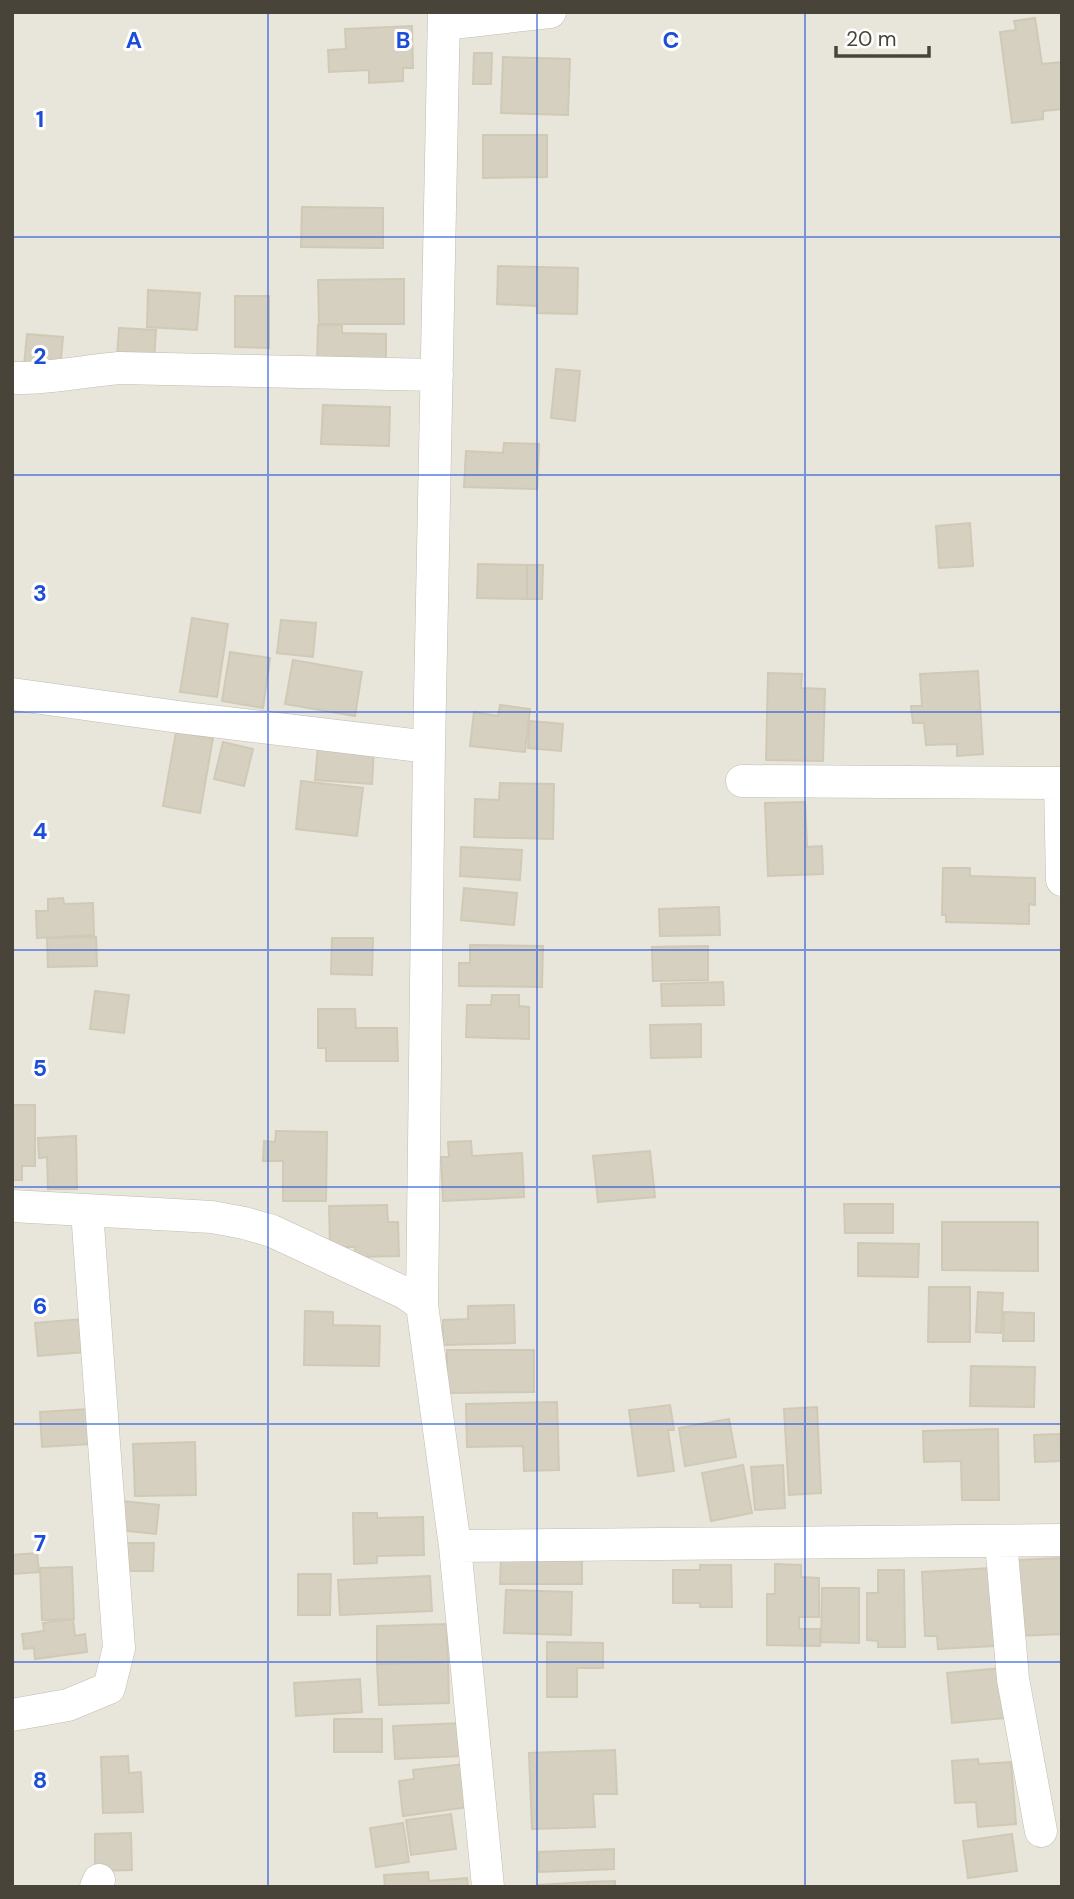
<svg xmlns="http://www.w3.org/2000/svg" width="1074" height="1899" font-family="'DM Sans',sans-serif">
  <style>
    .residential { fill: #e8e5da }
    .building { fill: #d6d0c1; stroke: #d0c9b5; stroke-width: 2 }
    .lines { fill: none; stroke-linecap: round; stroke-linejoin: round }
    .minor-casing { stroke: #c0bcae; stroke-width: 33 }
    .minor { stroke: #fff; stroke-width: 32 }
    .grid { fill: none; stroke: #1d4ed8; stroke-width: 2; stroke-opacity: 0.55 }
    .grid-label { font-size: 23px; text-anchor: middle; font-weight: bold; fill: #1d4ed8; stroke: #fff; stroke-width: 6; stroke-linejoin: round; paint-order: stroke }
  </style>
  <rect width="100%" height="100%" fill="#f5f3eb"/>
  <path class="residential" d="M12,12H1062V1887H12Z"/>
  <path class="building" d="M1035,18L1042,64L1061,62L1062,109L1043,111V119L1012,123L1000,32L1016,30L1014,21Z
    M412,26L413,68H403V81L369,83V70L329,72L328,50L346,49L345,29Z
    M474,53H492L491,84H473Z
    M503,57L570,59L568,115L501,113Z
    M483,135H547V177L483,178Z
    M302,207L383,208V248L301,247Z
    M498,266L578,268L577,314L537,313V306L497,304Z
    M404,279V324H319L318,280Z
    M148,290L200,293L197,330L147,327Z
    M235,296H269V348L235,347Z
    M318,325H342V333L386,334V366L317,365Z
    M119,328L156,330L154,361L117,358Z
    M27,334L63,337L60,369L24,366Z
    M556,369L580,371L575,421L551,418Z
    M323,405L390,407L389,446L321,444Z
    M504,443L539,444L537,489L464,487L466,451L503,453Z
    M970,523L973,566L939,568L936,526Z
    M478,564L527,565V599L477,598Z
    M527,565H543L542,599H527Z
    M192,618L228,624L217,697L180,692Z
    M281,620L316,623L313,657L277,653Z
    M230,652L270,658L263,708L222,701Z
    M293,660L362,672L355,716L285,704Z
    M978,671L983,754L957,756V744L926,745L924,723H913L911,706H922L920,674Z
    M768,673L802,674L801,688L825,689L823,761L766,760Z
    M500,705L530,709L525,752L470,746L474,712L498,716Z
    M530,721L563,724L561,751L528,748Z
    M176,732L213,738L200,813L163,806Z
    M223,742L253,749L244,786L214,779Z
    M318,746L374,749L372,784L315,780Z
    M301,781L363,788L357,836L296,829Z
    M500,783L554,784L553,839L474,837L475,799L499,800Z
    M805,802L807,847L822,846L823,874L768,876L765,803Z
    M461,847L522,850L520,880L460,876Z
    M943,868H970V876L1035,878V905L1029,904V924L946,922V915H942Z
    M464,888L517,893L514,925L461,920Z
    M63,898L64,904L93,903L94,935L37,938L36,911H48V899Z
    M719,907L720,935L660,936L659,909Z
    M96,937L97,966L48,967L47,938Z
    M332,938H373L372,975L331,974Z
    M470,945L543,946L542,987L459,986V963H470Z
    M708,946V980L653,981L652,947Z
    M723,982L724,1005L662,1006L661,984Z
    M95,991L129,995L124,1033L90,1029Z
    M492,995H519V1006L529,1007V1039L466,1037L467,1005H491Z
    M318,1009H355L356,1028H397L398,1061H326V1048H318Z
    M701,1024V1057L651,1058L650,1025Z
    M12,1105H35V1166H22V1180H12Z
    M276,1131L327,1132L326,1201H283V1161H263L264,1141L275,1142Z
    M76,1136L77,1189H48L47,1157L39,1158L38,1138Z
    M471,1141L472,1156L522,1153L524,1197L443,1201L441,1157H449L448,1142Z
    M650,1151L655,1197L598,1202L593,1156Z
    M844,1204H893V1233H845Z
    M387,1205L388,1222H398L399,1256L355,1257V1247H330L329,1206Z
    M942,1222H1038V1271L942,1270Z
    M858,1243L919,1244L918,1277L858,1276Z
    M929,1287H970V1342H928Z
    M978,1292L1003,1293L1001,1333L976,1332Z
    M514,1305L515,1343L443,1345V1320L468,1319V1306Z
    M305,1311L333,1312V1325L380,1326L379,1366L304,1365Z
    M1004,1312L1034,1313V1341H1003Z
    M83,1319L85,1352L38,1356L35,1323Z
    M447,1350H534V1392L447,1393Z
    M971,1366L1035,1367L1034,1407L970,1406Z
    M557,1402L559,1470L524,1471L523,1446L467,1447L466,1404Z
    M670,1405L674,1430H668L674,1471L638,1476L629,1410Z
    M817,1407L821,1493L789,1495L784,1409Z
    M88,1409L90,1444L42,1447L40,1412Z
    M729,1419L736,1457L685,1466L679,1428Z
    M998,1429L999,1500H962L961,1461L924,1462L923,1431Z
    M1060,1434L1061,1461L1035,1462L1034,1435Z
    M195,1442L196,1495L135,1496L133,1444Z
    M743,1465L752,1513L711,1521L702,1473Z
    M783,1465L785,1508L755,1510L751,1467Z
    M122,1501L159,1505L156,1534L119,1530Z
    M353,1513H377V1518L423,1517L424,1555L377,1556V1563L354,1564Z
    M125,1543H154L153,1571H124Z
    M37,1553L39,1572L12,1574V1555Z
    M582,1554V1584H500L501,1558Z
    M1062,1558V1634L1017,1636L1014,1560Z
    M775,1564L801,1565V1577L819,1578V1617H799V1629H820V1646L767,1645V1594H775Z
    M700,1565H731L732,1607H700V1603H673V1570H700Z
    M72,1567L74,1619L42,1620L40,1568Z
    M991,1568L995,1646L938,1649L937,1636H925L922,1572Z
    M878,1570H904L905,1647H878V1641L867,1640V1593H878Z
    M298,1574H331L330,1615H298Z
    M430,1576L432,1611L340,1615L338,1580Z
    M822,1588H859V1643L821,1642Z
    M506,1590L572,1592L571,1635L504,1633Z
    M73,1619L75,1636L85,1634L87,1652L35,1659L34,1648L24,1649L22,1634L44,1631L43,1623Z
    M447,1624L448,1662L377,1664V1626Z
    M547,1642L603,1643V1668H577V1697H547Z
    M448,1662L449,1703L379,1705L377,1664Z
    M1001,1668L1005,1718L952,1723L947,1673Z
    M360,1679L362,1712L296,1716L294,1683Z
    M334,1719H382V1752H334Z
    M462,1723L463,1756L395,1759L393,1726Z
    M615,1750L617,1794H593L595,1827L532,1829L529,1753Z
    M128,1756L129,1773L141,1772L143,1812L103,1813L101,1757Z
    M978,1759L979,1764L1011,1762L1016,1824L978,1827L976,1802L955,1803L952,1761Z
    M464,1764L469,1807L403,1816L399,1781L414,1779L413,1770Z
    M451,1814L456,1849L411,1855L406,1820Z
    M403,1823L409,1862L376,1867L370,1828Z
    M131,1833L132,1870L95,1871V1834Z
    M1012,1834L1017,1871L968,1878L963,1841Z
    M614,1849V1869L539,1872V1852Z
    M428,1872L429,1881L467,1878L468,1887H385L384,1875Z
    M615,1881V1887H588L587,1882Z
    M587,1882L588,1887H538V1885Z"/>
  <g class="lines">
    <defs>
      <path id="minor" d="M444,12L429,747L422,1305L455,1546L488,1887
        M444,24L550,12
        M12,378C48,379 83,371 119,368L437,375
        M12,694L186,718L429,747
        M742,781L1062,783
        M1060,783L1062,880
        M12,1206L212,1217L244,1223L272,1231L405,1293L422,1305
        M1001,1542L1013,1679L1041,1831
        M455,1546L1062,1540
        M12,1715L68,1705L109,1688L119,1648L87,1211
        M96,1887L99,1880"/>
    </defs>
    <use href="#minor" class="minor-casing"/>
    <use href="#minor" class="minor"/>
  </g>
  <path class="grid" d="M268,12V1887M537,12V1887M805,12V1887M12,237H1062M12,475H1062M12,712H1062M12,950H1062M12,1187H1062M12,1424H1062M12,1662H1062"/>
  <g class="grid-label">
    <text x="134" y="48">A</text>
    <text x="403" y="48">B</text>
    <text x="671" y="48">C</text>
    <text x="40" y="127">1</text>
    <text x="40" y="364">2</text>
    <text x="40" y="601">3</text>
    <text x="40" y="839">4</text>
    <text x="40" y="1076">5</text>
    <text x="40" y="1314">6</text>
    <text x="40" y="1551">7</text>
    <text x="40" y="1788">8</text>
  </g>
  <rect width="1074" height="1899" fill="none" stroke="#494439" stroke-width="28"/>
  <path d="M836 46v10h93v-10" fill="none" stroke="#494439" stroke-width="3.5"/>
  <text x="846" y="46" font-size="21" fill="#494439" stroke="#ffffff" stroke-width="5" paint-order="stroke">20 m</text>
</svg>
